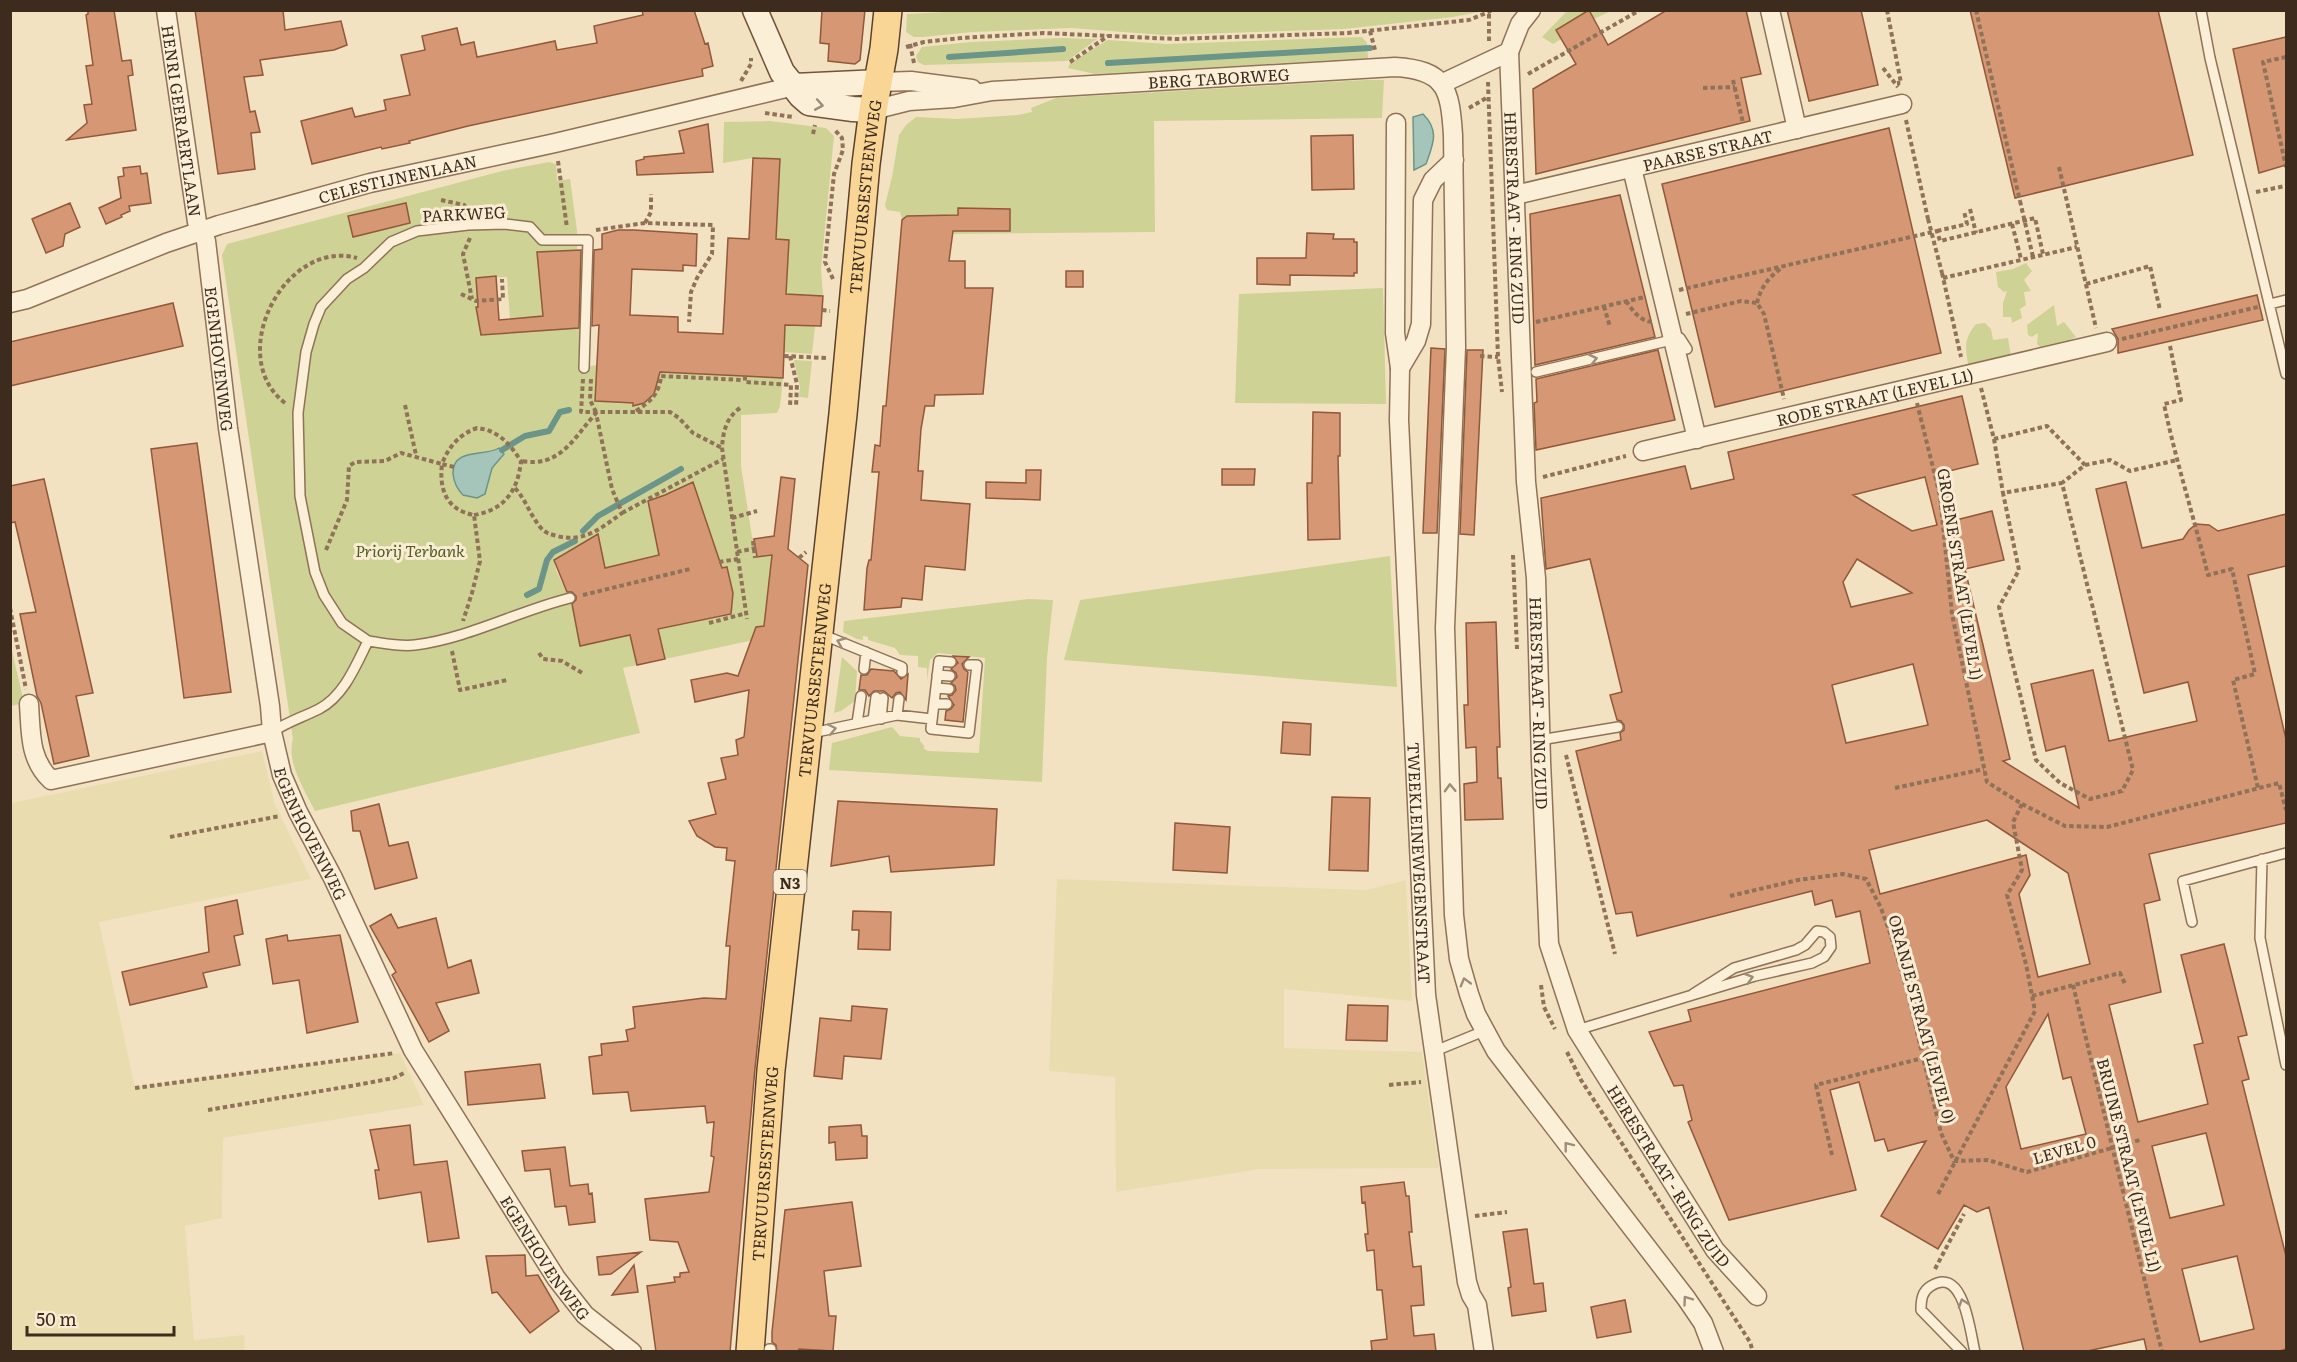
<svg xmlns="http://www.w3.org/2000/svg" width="2297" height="1362" font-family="Literata,serif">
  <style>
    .farmland { fill: #e9ddaf }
    .green { fill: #ced295; fill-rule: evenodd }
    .water { fill: #a5c5ba; stroke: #6a9588; stroke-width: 1.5 }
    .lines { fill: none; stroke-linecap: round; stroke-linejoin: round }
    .stream { stroke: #6a9588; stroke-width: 6 }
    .building { fill: #d59774; stroke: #91583a; stroke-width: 1.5; fill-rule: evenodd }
    .lane-casing { stroke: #8f7257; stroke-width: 12 }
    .street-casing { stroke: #8f7257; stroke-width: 21 }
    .secondary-casing { stroke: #71533a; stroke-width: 27 }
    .primary-casing { stroke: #5c402c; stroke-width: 30 }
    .path { stroke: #8f7257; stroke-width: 4; stroke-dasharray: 4.5 3; stroke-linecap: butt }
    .lane { stroke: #fcefd7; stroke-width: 9 }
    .street { stroke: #fcefd7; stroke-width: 18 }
    .secondary { stroke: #fcefd7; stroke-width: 24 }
    .primary { stroke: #fad696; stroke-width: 27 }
    .path-bridge { stroke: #8f7257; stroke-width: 4; stroke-dasharray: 4.5 3; stroke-linecap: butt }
    .oneway { stroke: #9c8d7a }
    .labels { text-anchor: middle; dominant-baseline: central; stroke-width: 6; stroke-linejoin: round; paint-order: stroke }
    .shield { fill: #f9ecd3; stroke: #756554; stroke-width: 1.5 }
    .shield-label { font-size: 15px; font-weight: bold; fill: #3d2b1d }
    .street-label { font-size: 16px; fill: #3d2b1d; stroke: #f9ecd3 }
    .park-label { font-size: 16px; font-style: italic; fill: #505c21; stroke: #f9ecd3 }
  </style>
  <rect width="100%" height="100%" fill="#f3e2c2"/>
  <path class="farmland" d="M262,751L275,804L311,879L99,922L135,1087L400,1053L424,1105L223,1138L222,1218L185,1226L194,1340L244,1335L245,1351H11V803Z
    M1057,879L1366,890L1406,880L1412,1001L1284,989V1048L1422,1052L1439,1168L1260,1169L1116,1192L1115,1077L1049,1071Z"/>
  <path class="green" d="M986,10H1484V11L1453,17L1344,29L1163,35L1071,28L973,32L923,37H914L906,32L907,14Z
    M1567,11H1611L1594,19L1589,11L1556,30L1561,39L1553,44L1542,37Z
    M1362,37L1367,43L1368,58L1095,74L1068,68L1070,63L1108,40L1167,44Z
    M1060,38L1097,39L1067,61L924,65L918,62L916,56L922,47L971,42Z
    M1366,80H1384L1382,118L1154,121L1155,232L952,234L946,215L907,216L902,220L900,212L887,210L885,205L892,177L899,135L906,125L916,117L957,119L1018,115L1032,112L1031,108L1056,98Z
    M770,121L826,128L834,136L821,269L823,295L786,294L789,241L776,239L780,159L753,158L723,163L724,122Z
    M549,162L556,164L557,181L570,179L577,231V251L537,253L543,316L510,319L507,277L476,278L478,297L476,307L481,335L580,327L578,368L597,365L595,401C625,403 658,414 658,372L783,378L780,406L777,413L741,415V466L752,537L754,539L757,557L772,554L763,638L623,668L640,733L315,811C305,791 286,762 293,739L222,255L227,244L502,171ZM693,482L704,526L722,568L728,567L733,593L731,614L581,646L572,604L556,570L554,560L597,534L605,568L659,555L665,495Z
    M2026,263L2032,271L2024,280L2031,291L2024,292L2026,305L2020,309L2022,318L2012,323L2011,317H2003V303L2007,291L2004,292L1998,287L1996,272L2013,269Z
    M1383,288L1386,404L1235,403L1239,294Z
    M2054,305L2057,326L2064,322L2076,337L2070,340L2071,345L2042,349L2037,344L2038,333L2032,337L2028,335L2027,325Z
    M1985,323L1991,329L1993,340L2008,338L2011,356L1969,370C1966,349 1962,341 1976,324Z
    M785,325L815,326L812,354L784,352Z
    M794,360L812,361L808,398L799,397L800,387Z
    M1390,556L1397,687L1064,660L1080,600Z
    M1028,599L1053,600L1047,658L1042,782L829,770L832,743L892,727L900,736L920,738V741L925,747L923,748L928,751L979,753L985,658L938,653L930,660L927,680V668L918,667V656L900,655L895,648L868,640V637L863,636V640L857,639L843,632L844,621Z
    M10,642L24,703L11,706H10Z
    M842,657L857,671L855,701L841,711L834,713Z"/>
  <path class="water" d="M1423,114C1440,131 1433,144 1426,164L1414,170L1413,117Z
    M499,448L504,454L492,468L485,494L477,498L463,495C457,489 454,483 453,474C452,447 486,457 499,448Z"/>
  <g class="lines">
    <path class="stream" d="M949,57L1063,49
      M1108,63L1370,48
      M502,450L525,436L549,431L560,412L569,410
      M583,531L598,516L681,469
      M527,595L539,589L547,560L553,552L575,541"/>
  </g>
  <path class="building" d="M88,10H114L122,61L131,60L133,75L128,76L136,130L67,140L87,123L84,105L92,104L86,66L93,65L86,15L88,14Z
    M195,10H283L285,30L341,21L347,45L334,50L260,60L263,75L244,77L250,112L255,111L260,132L251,133L255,169L218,174Z
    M642,10H694L705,44L708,43L713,66L702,69L703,76L468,126L409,141L410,143L382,149L381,147L312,164L301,121L352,108L355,117L386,110L384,100L410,95L401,55L425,50L422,36L457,28L461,45L474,42L477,57L555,41L557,50L597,43L594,26L643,15Z
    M822,10H865L860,60L855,64L828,61L829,44L820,43Z
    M1589,10L1608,45L1667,10H1746L1761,74L1741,78L1750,121L1536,174L1533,89L1576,64L1556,30Z
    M1787,10H1861L1878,85L1809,101Z
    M1970,10H2158L2193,155L2015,198Z
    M2286,37V165L2259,173L2233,49Z
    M708,124L713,172L637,175L636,161L644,159V157L684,153L679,131Z
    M1889,128L1941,353L1715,407L1662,184Z
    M1353,135L1354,189L1312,190L1311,136Z
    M753,158L780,159L776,239L789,240L786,294L823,296L821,326L785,325L783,378L660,372L654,394L644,403L633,406V403L595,401L599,325L592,326L594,250L602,249V234L618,230H634L697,234L696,266L683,265V271L632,269L630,315L678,317V332L723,334L728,238L749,239Z
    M140,166L141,174L147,173L151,203L129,206L130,211L121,215L122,217L106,224L99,208L121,198L118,177L124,176L123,168Z
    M1620,195L1655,337L1535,365L1530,214Z
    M70,203L80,227L65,234L63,246L46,253L32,219Z
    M406,203L410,223L353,237L348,216Z
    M958,208L1010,209V231H953L949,261H965V288H993L983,394L935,395L934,406H925L921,429L918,471H923L921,500L970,504L965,570L925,566L922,600L902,598L901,607L864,610L867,568L869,560H871L879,472H872L875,445L880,446L883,406H886L902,220L907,216L958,215Z
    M1307,233L1334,234L1333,239H1354V242H1357V273H1354V276L1290,275V285L1257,284V258H1306Z
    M581,250L579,328L481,335L476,307H478L476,278L496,276L499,320L543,316L537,252Z
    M1066,271H1083V287H1066Z
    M2257,295L2263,320L2118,353V339L2112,329Z
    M173,303L183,346L10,386V342Z
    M1431,348L1445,349L1437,533H1423Z
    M1467,350H1483L1474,535L1460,534Z
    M1658,350L1675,420L1536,450L1534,403L1537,402L1536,379Z
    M1962,396L1978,464L1945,472L1956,520L1992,511L2004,560L1965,569L2010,759L2003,761L2079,808L2065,746L2046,751L2031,684L2093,670L2109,741L2197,721L2188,682L2144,693L2096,489L2126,482L2142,548L2183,539L2189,530L2196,524L2209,525L2218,531L2286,514V566L2248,575L2286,739V823L2149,854L2160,900L2144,904L2161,992L2109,1005L2138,1122L2208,1104L2194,1045L2203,1043L2181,955L2224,944L2247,1035L2238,1037L2249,1079L2242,1081L2286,1256V1349L2277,1352H2147L2144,1339L2083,1352H2024L1989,1207L1977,1212L1964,1205L1938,1249L1881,1216L1926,1141L1888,1151L1884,1139L1875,1141L1859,1082L1830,1090L1856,1190L1729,1220L1688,1122L1692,1120L1683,1085L1674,1086L1649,1032L1691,1021L1688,1010L1870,963L1860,911L1836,917L1832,900L1815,905L1812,891L1637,936L1632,912L1616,914L1576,751L1621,740L1620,733L1624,730V725L1621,721L1617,720L1610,695L1622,692L1590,559L1546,569L1541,498L1685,466L1691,489L1734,479L1728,452ZM1925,477L1937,525L1912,531L1853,495ZM1857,559L1912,593L1851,607L1843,582ZM1913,664L1928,725L1846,743L1832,685ZM1987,820L2068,873L2090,964L2038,977L2019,894L2030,875L2026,855L1880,894L1869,850ZM2048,1014L2063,1079L2071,1077L2086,1134L2021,1149L2006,1087ZM2206,1133L2224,1205L2170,1218L2152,1146ZM2237,1256L2254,1329L2200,1342L2182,1269Z
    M1313,412L1340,413V456H1338L1340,539L1308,540L1307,483H1312Z
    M197,443L231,692L184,698L151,449Z
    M1222,469H1255L1254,485H1222Z
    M1026,470H1041L1040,500L986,498V482L1026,483Z
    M781,477L795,479L788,549L808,565L755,1068L730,1352H656L647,1286L675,1282L674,1277H680V1273L689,1272L678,1242L650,1240L645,1199L709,1192L714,1157L711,1156L714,1122L707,1123L705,1106L631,1111L628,1092L593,1094L589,1057L602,1055L601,1044L628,1041L626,1030L635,1028L633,1007L704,998L726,999L730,946H726L735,861L726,860L727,848L715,847L697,836L689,821L716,814L708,783L726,779L721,758L738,755L736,740L744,737L749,690L695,702L691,680L727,673L738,676L756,627L764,626L772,555L757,557L754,539L774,536Z
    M44,479L93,693L76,696L89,756L54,764L41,703L37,696L20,614L36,612L15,522L10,523V486Z
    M693,482L722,568L727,567L733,593L731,614L658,629L665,659L637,665L630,635L580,646L572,604L576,600V596L572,592H567L554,560L598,534L605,568L659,555L648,501L665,495Z
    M1496,622L1500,747H1497L1498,778H1501L1503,819L1465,820L1464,784L1477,782L1476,747L1466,748L1464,705H1468L1466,623Z
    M953,656L969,657L962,664L964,669L968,672L963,722L945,720L946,711L951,709L954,705L948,696L952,695L956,690L955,686L951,683L957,677L956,673L951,669L958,663Z
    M871,669L894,671L901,679L908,674L906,700L900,692L896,693L892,698L884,691H874L869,696L865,690H859L861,675H867Z
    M1283,722L1311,724L1310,755L1281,753Z
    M1332,797L1370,798L1368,871L1329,870Z
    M838,801L997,809L994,865L891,872L889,856L831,866Z
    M379,804L389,846L408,842L417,878L375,889L360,831H353L351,811Z
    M1175,823L1230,827L1227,873L1173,870Z
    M237,900L243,934L234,936L240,965L203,973L207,987L130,1005L122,972L209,952L205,907Z
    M853,911L891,912L890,950L858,949L859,930H852Z
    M391,914L398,928L436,918L448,968L471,960L479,993L436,1003L449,1031L429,1042L392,975L396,972L370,926Z
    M287,935L288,941L340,935L358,1022L307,1033L299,980L273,984L266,939Z
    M1348,1005L1388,1006L1387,1041L1346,1040Z
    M852,1006L887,1009L881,1059L844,1056L842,1079L814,1076L820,1018L851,1021Z
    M540,1064L545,1098L468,1105L465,1072Z
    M410,1125L414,1165L447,1161L459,1238L428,1242L421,1192L379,1199L375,1170H379L370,1130Z
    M859,1125H861L862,1136H867V1158L836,1160L835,1142L829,1143V1127Z
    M565,1147L570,1186L588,1184L589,1194L592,1193L595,1222L569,1225L566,1206L555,1207L550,1169L525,1171L522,1151Z
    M1404,1182L1406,1196H1409L1412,1232H1409L1413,1267L1421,1266L1424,1305L1411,1306L1414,1336L1434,1334L1436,1352H1372L1371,1341L1387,1339L1382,1290H1377L1374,1250L1367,1251L1365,1234H1368L1365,1202L1362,1203L1361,1187Z
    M852,1202L861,1266L824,1271L829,1316H836L833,1351L799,1349L798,1352H777L776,1345L772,1342V1332L785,1210Z
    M1527,1229L1534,1284L1543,1283L1546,1311L1512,1316L1508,1288L1511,1287L1503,1232Z
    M641,1252L611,1274L599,1275L597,1257Z
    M525,1255L526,1276L538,1275L559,1311L530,1333L497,1292L492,1293L486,1256Z
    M634,1265L638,1292L612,1295Z
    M1625,1300L1631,1332L1597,1338L1591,1307Z"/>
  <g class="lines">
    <defs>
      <path id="lane" d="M2201,10L2210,58L2286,374
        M2270,304L2286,300
        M1536,372L1680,338L1687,349
        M821,634L902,667V672
        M368,641L342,623L324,595L315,572L300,496L298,413L306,352L314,324L321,307L347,279L364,268L391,242L417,231L468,225L505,224L530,227L542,240H588L584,368
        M951,662L939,661L931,729L969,733L977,665H969
        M864,669L866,652
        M937,675L950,676
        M936,688L949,689
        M934,704H947
        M897,715L899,699
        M881,719L883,698
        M873,720L876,697
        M857,723L861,696
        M272,732C289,721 301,718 319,709C344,696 356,665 368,641C383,643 400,647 415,645C469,638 518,611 570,598
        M812,733L897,715L932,719
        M1540,740L1618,727
        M2262,859L2260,938L2286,1065
        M2192,922L2183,881L2286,853
        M1577,1030L1755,976L1812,963L1824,957L1831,947L1830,937L1824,932L1817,931L1805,945L1796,950L1734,968L1693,994
        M1435,1051L1484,1031
        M769,1349H771
        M1962,1352L1921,1310C1921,1300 1922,1291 1931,1286C1964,1265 1970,1332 1975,1352"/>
      <g id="street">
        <path id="s1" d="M166,10L197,222L206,241L228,428L270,706L272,732L282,775L298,812L333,878L413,1050L556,1278L585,1315L632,1352"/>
        <path d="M1770,10L1797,129"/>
        <path id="s2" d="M1509,52L1526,482L1536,578L1541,761L1549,944L1577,1030L1715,1250L1757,1296"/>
        <path d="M880,82L911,81L972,89"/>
        <path d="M1441,84L1509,52L1520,24L1531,10"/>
        <path id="s3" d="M873,110L909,101L954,98L992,91L1395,67C1446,70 1450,89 1453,135L1456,347L1445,628L1454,915L1459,959L1469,994L1476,1014L1496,1051L1686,1298L1703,1323L1714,1352"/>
        <path id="s4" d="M1396,123L1395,333L1400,368L1399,420L1426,995L1467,1282L1471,1295L1477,1305L1484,1352"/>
        <path d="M1632,168L1697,439"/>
        <path id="s5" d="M1515,195L1902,104"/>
        <path id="s6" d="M10,303L27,299L166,243L219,225L370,183L555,143L794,86"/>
        <path d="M1400,368L1416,341L1421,324L1423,200L1433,180L1454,160"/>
        <path id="s7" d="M1643,451L2107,342"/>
        <path d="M29,704C31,733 29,759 51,780L272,732"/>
      </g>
      <path id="secondary" d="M755,10L782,72L801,96L809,103L853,109L873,110
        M794,86L880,82"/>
      <g id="primary">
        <path id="s8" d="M750,1352L771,1070L843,414L866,164L873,110L884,49L888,10"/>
      </g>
    </defs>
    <use href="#lane" class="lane-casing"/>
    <use href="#street" class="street-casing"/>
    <use href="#secondary" class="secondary-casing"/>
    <use href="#primary" class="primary-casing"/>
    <path class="path" d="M1887,10L1901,83H1897
      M1976,10L2020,201
      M1370,31L1375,50
      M1489,41V12
      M910,44L914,63
      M906,47L924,42L961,38L1044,33L1176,39L1348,33L1469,20L1491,11
      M2286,57L2263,62L2286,167
      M1070,62L1108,36
      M1883,68L1898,87
      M1528,74L1640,10
      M1733,80L1743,123
      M741,81L751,64V58
      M1488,82L1498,357L1502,392
      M1703,88L1735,87
      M1469,108L1488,97
      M765,113L793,117
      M1906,120L1928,219
      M813,134L815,125
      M558,161L567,228
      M2059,167L2096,328
      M2256,192L2285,186
      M441,200L464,205L469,212
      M1970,209L1976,233
      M645,223L651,212V194
      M2012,224L2021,259
      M596,230L645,223L713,225L712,254L697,278L691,292L689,322
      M1937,231L1967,224L1964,211
      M470,238L463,254L472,299
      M1942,273L1961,357
      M1943,278L2077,247
      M833,279L825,262L834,174L843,150L842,138L834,129
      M2086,284L2150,266L2160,310
      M1679,290L1937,231L1940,241L2035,218L2043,254
      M461,294L476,301L503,299L502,279
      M1626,301C1633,311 1640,321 1652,322
      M1757,303C1760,289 1769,276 1782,268
      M1604,306L1610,327
      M822,310L830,311
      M1686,314L1741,301L1757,303L1764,314L1784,399
      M1536,322L1645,297
      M2122,339L2258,307
      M2170,346L2181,400L2164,404C2176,462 2194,517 2208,575L2232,569L2255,674L2233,680L2258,788
      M784,356L826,358
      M790,356L797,384L796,407
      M1480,356L1498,357
      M745,376V382L791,385L790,407
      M583,379L581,412H670L679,418L693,433L722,448
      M591,379L590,400L596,412
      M1981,388L1994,439L2047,426L2085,465L2062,483L2133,770L2122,791L2090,799L2060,783L2036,760L1999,607L2019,570L2003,493L2062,483
      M285,403C224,356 285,238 357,258
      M1917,403L1940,496L1952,614L1987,782L2022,804L2013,822L2022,870L2007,895L2026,964L2035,1011L1937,1196
      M405,405L416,455
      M740,408C726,418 723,432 722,448L747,619
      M636,411C651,401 659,394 661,376L742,380
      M1994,439L2003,493
      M2085,465L2110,460L2130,471L2177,460
      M454,467L442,464C448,447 460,434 477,428C498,430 510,444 521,461C518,490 505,510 474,515
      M1543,477L1626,456
      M515,488C526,500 530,515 541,528C545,533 550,534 557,536C583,543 602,528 622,513L612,489L596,413C573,439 560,468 521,461
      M622,513L723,459
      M732,518L757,511
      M753,541L755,558
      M326,550L347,500L349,466L355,462L385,461L401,453L442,464C439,489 446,510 474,515L480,561L472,593L463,621
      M737,552L756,548
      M1513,555L1517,649
      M799,558L806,552
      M719,562L738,559
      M583,595L690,569
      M10,608L26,689
      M709,623L747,613
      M452,651L460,690L507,680
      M539,653L543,659L562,661L584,674
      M1566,755L1615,954
      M1895,788L1984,769
      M2022,804L2065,826L2107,827L2279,783L2286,810
      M170,837L280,816
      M1730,896L1798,880L1843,874L1866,879L1881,908L1891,936L1908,994L1941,1133L1954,1161L1988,1160L2027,1172L2140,1140
      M1541,985L1544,1007L1555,1029
      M2073,985L2162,1352
      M2032,996L2120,973L2125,984
      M1567,1052L1581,1080L1750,1342L1753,1352
      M1389,1085L1421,1082
      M135,1088L395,1053
      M208,1110L351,1086L394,1078L406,1072
      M1832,1155L1816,1085L1923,1058
      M1475,1216L1507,1212
      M1935,1269L1964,1214"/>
    <use href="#lane" class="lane"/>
    <use href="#street" class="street"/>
    <use href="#secondary" class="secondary"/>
    <use href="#primary" class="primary"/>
    <path class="path-bridge" d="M2020,201L2033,257
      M1928,219L1942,273"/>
  </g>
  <defs><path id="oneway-chevron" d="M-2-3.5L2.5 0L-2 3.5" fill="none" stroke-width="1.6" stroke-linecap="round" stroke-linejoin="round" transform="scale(1.5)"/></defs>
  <g class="oneway">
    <use href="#oneway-chevron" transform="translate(819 105) rotate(10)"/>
    <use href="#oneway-chevron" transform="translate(1593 359) rotate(-13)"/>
    <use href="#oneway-chevron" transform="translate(841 642) rotate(-158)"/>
    <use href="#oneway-chevron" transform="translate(832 729) rotate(-12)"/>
    <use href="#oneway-chevron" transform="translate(1450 788) rotate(-92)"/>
    <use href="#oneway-chevron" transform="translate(1749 978) rotate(-16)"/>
    <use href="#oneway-chevron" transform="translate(1465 982) rotate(-106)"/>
    <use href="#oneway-chevron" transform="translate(1568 1146) rotate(-128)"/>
    <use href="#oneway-chevron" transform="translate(1687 1300) rotate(-126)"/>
    <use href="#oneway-chevron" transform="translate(1963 1303) rotate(-108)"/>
  </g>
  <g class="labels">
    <rect class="shield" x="773.5" y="870" width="33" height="24" rx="4.5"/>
    <g class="shield-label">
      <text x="790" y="882">N3</text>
    </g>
    <g class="street-label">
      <text stroke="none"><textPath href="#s3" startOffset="348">BERG TABORWEG</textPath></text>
      <text stroke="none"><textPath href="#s1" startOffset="112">HENRI GEERAERTLAAN</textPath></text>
      <text stroke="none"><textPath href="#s5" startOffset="198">PAARSE STRAAT</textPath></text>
      <text stroke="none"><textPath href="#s6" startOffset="408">CELESTIJNENLAAN</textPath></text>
      <text stroke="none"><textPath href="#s8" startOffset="1161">TERVUURSESTEENWEG</textPath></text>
      <text transform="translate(464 213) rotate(-3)">PARKWEG</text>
      <text stroke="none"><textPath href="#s2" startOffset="166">HERESTRAAT - RING ZUID</textPath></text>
      <text stroke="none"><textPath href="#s1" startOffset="354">EGENHOVENWEG</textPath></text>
      <text stroke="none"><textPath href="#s7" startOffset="238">RODE STRAAT (LEVEL L1)</textPath></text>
      <text transform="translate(1961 574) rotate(81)">GROENE STRAAT (LEVEL 1)</text>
      <text stroke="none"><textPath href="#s8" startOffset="675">TERVUURSESTEENWEG</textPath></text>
      <text stroke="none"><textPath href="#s2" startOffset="652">HERESTRAAT - RING ZUID</textPath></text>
      <text stroke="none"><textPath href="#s1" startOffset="840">EGENHOVENWEG</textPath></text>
      <text stroke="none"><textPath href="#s4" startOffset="741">TWEEKLEINEWEGENSTRAAT</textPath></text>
      <text transform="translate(1923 1019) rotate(75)">ORANJE STRAAT (LEVEL 0)</text>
      <text transform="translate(2064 1149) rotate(-16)">LEVEL 0</text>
      <text stroke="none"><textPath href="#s8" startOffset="189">TERVUURSESTEENWEG</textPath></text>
      <text transform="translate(2130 1165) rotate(76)">BRUINE STRAAT (LEVEL L1)</text>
      <text stroke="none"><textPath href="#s2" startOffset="1156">HERESTRAAT - RING ZUID</textPath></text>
      <text stroke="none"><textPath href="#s1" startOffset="1326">EGENHOVENWEG</textPath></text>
    </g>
    <g class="park-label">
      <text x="410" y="550">Priorij Terbank</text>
    </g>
  </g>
  <rect width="2297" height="1362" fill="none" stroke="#3d2b1d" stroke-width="24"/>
  <path d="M27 1326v9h147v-9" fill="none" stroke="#3d2b1d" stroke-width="3"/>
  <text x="36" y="1326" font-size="18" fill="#3d2b1d" stroke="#f9ecd3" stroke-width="4.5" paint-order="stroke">50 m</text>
</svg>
